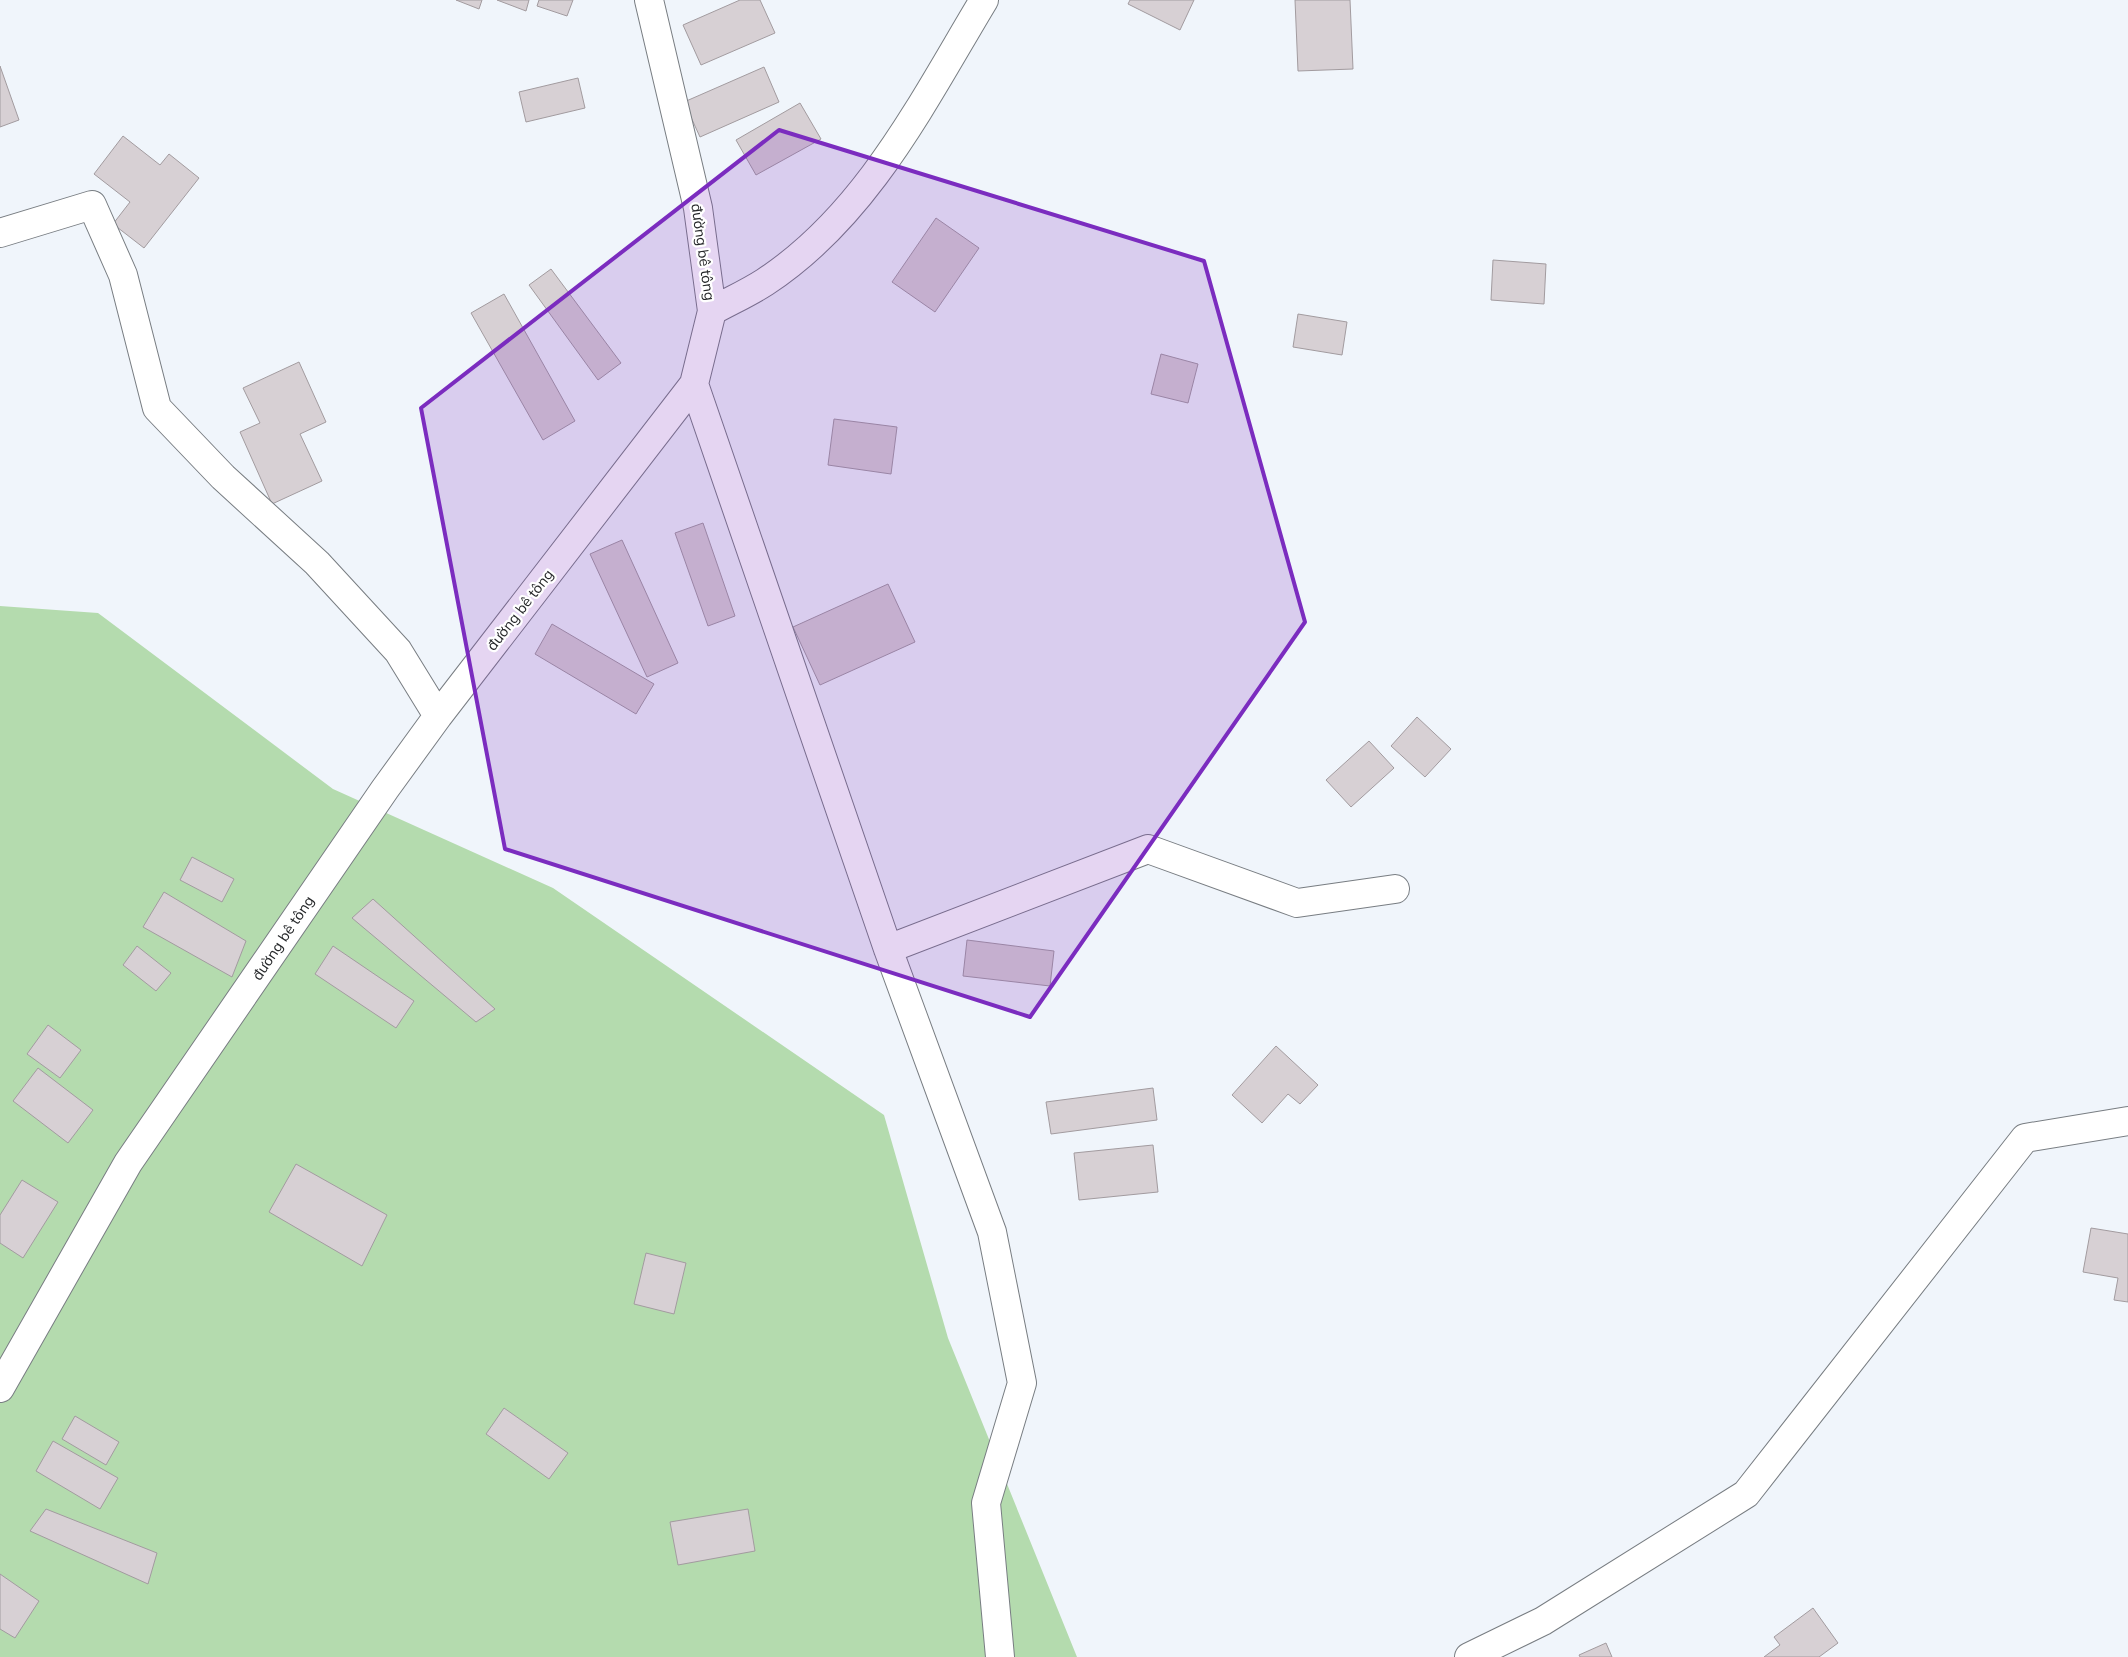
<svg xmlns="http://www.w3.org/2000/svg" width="2128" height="1657" font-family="'Nunito Sans',sans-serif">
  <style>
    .green { fill: #b4dbae }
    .building { fill: #d7d0d4; stroke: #a29b9f }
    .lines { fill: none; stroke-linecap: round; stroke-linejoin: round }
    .minor-casing { stroke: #787d82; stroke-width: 30 }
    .minor { stroke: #fff; stroke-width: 28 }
    .marked { fill: #7b2cbf; fill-opacity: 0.2; stroke: #7b2cbf; stroke-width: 4; stroke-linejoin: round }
    .labels { text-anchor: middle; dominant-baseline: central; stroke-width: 4.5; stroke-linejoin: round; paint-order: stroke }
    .street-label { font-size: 15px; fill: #26282a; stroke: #fff }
  </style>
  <rect width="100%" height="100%" fill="#f0f5fb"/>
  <path class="green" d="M0,606L98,613L333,789L553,888L884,1115L948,1338L1077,1657H0Z"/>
  <path class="building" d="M456,0H482L479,9Z
    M497,0H529L526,11Z
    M539,0H573L567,16L537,6Z
    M740,0H760L775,33L701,65L683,25Z
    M1130,0H1194L1180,30L1128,4Z
    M1295,0H1350L1353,69L1298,71Z
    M0,66L19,120L0,127Z
    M764,67L779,102L700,137L684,102Z
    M578,78L585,108L526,122L519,92Z
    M800,103L821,139L756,175L736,140Z
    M123,136L160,165L169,154L199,178L144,248L113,224L130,202L94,174Z
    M936,218L979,248L935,312L892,282Z
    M1493,260L1546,264L1544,304L1491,300Z
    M551,269L621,363L598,380L529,285Z
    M504,294L575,421L543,440L471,313Z
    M1298,314L1347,322L1342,355L1293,347Z
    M1161,354L1198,364L1188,403L1151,394Z
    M299,362L326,422L300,434L322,481L272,504L240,432L260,423L243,388Z
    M834,419L897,427L891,474L828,465Z
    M703,523L735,616L708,626L675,533Z
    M622,540L678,663L647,677L590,554Z
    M888,584L915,642L820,685L793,627Z
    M552,624L654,684L636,714L535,654Z
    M1417,717L1451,749L1425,777L1391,746Z
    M1369,741L1394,768L1351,807L1326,780Z
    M192,857L234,879L222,902L180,880Z
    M164,892L246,941L232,977L143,927Z
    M373,899L495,1009L476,1022L352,918Z
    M967,940L1054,951L1050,986L963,976Z
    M137,946L171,973L156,991L123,965Z
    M333,946L414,1001L396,1028L315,974Z
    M48,1025L81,1050L60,1078L27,1054Z
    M1276,1046L1318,1085L1300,1104L1288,1094L1262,1123L1232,1095Z
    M38,1068L93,1110L68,1143L13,1101Z
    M1153,1088L1157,1120L1051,1134L1046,1102Z
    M1153,1145L1158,1192L1079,1200L1074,1153Z
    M296,1164L387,1215L362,1266L269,1212Z
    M22,1180L58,1202L23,1258L0,1243V1215Z
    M2091,1228L2128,1234V1302L2114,1300L2118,1278L2083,1272Z
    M646,1253L686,1263L674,1314L634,1304Z
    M504,1408L568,1453L549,1479L486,1434Z
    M75,1416L119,1442L106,1465L62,1439Z
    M53,1441L118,1478L100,1509L36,1471Z
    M46,1509L157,1553L148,1584L30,1531Z
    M748,1509L755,1551L678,1565L670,1522Z
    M0,1574L39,1601L15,1638L0,1629Z
    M1813,1608L1838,1643L1819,1657H1764L1780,1645L1774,1637Z
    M1606,1643L1612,1657H1580L1579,1655Z"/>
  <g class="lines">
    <defs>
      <path id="minor" d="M0,233L92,205L123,275L157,408L223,477L317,563L398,651L438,716
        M712,311C730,301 748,293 765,282C867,215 923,101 984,0
        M694,384L888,949L992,1232L1022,1383L986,1503L1000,1657
        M888,949L1148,849L1297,903L1395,889
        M0,1388L128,1163L385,789L438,716L694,384L712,311L698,208L649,0
        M1469,1657L1543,1621L1746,1494L2025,1138L2128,1121"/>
    </defs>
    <use href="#minor" class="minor-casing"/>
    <use href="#minor" class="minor"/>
  </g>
  <path class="marked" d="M779,130L1204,261L1305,622L1030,1017L505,849L421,408Z"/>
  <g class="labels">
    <g class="street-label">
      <text transform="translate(703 252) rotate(82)">đường bê tông</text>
      <text transform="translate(520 610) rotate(-52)">đường bê tông</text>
      <text transform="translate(283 938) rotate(-56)">đường bê tông</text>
    </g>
  </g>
</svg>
